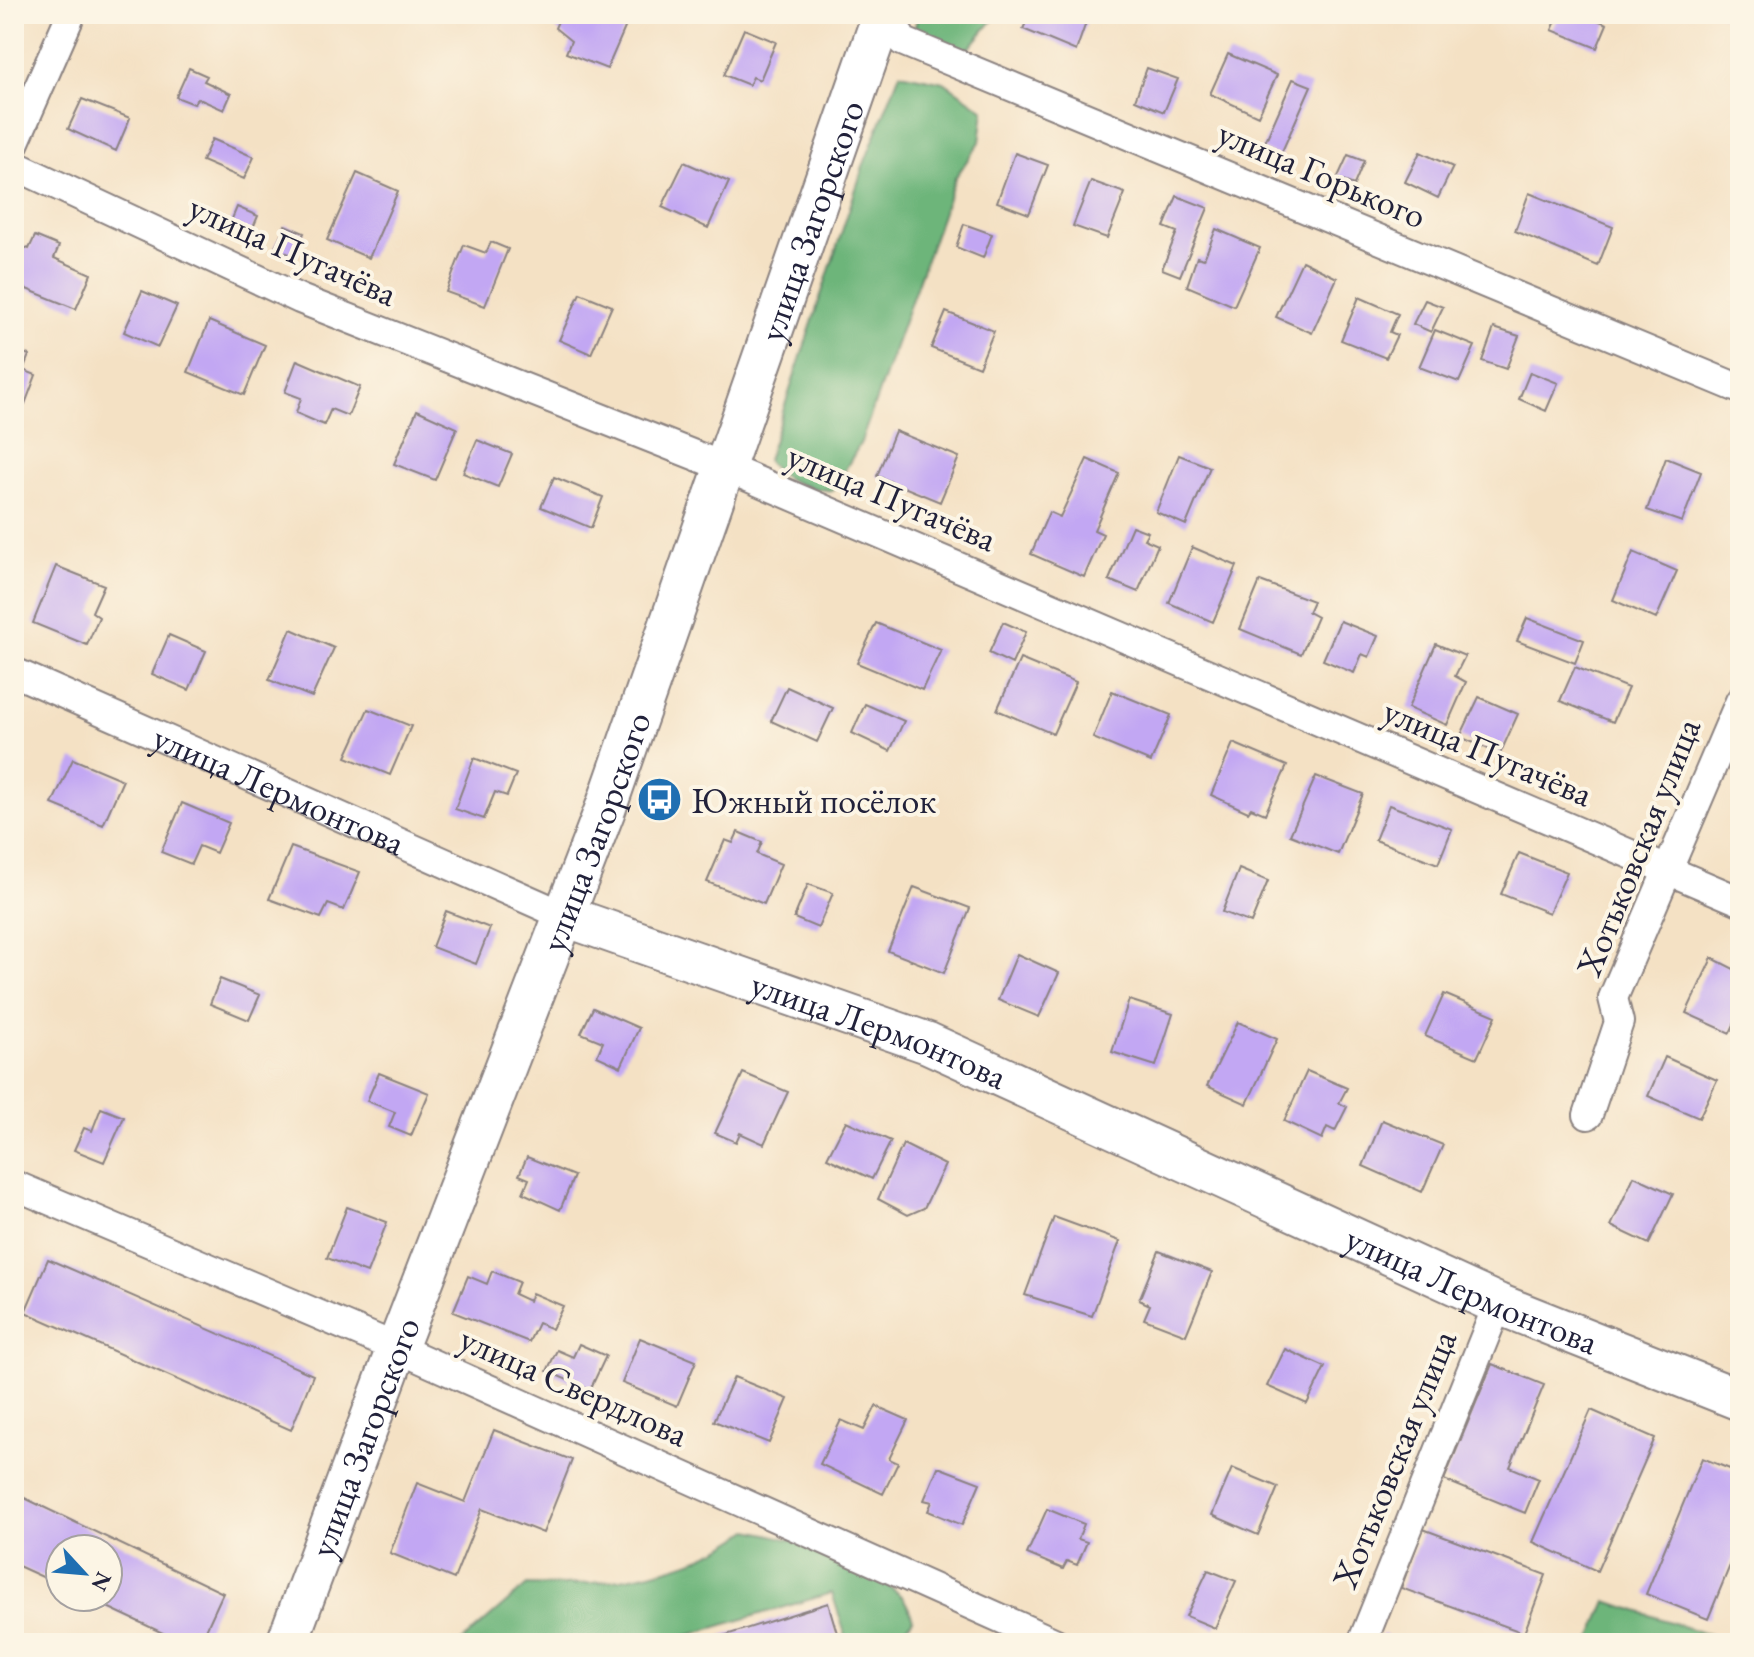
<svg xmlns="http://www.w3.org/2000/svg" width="1754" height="1657" font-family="'EB Garamond',serif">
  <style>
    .forest { fill: #6db57a; stroke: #486c5a; stroke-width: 2 }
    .building { fill: #c2a7f3 }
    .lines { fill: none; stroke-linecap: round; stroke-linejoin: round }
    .street-casing { stroke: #8b8280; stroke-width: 32 }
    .secondary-casing { stroke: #8b8280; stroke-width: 44 }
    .street { stroke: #fff; stroke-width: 28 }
    .secondary { stroke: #fff; stroke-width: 40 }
    .labels { text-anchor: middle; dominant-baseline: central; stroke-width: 8; stroke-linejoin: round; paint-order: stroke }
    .street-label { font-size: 36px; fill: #22223b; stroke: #fcf5e5 }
    .poi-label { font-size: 36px; fill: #22223b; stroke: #fcf5e5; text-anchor: start }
  </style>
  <rect width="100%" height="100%" fill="#fcf5e5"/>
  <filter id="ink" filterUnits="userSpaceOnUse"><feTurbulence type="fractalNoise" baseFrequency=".0125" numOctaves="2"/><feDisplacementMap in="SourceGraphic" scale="16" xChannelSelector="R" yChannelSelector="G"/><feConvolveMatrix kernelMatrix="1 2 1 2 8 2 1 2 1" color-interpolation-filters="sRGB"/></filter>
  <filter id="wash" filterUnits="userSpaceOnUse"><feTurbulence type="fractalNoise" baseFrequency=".006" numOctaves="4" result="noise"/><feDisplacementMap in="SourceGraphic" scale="32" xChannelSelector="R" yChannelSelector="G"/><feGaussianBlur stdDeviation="1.8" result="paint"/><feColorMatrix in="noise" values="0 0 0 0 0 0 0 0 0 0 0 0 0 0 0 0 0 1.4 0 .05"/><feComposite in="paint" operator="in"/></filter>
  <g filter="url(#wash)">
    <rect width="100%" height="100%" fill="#f4e1c4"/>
    <path class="forest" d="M918,14H998L967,51L914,30Z
      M900,73L944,82L984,110L980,142L955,178L861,442L833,491C807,488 783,483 767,460L864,164Z
      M749,1530C798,1539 865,1562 902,1597C907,1602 910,1612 913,1619L895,1643H848L832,1593L662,1643H460L527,1585C595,1588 694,1573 749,1530Z
      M1607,1601L1733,1643H1589Z"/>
    <g id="blocks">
      <path class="building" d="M561,14H631L607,69L566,53L571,41L555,28Z
        M1030,14H1089L1076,51L1023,29Z
        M1559,14H1582L1607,24L1597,48L1552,30Z
        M1717,14H1737L1734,21Z
        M744,29L776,42L760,80L753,77L749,85L724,75Z
        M1228,54L1277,75L1258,116L1210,94Z
        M189,68L207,76L204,81L231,94L224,110L197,98L194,104L176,97Z
        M1147,68L1178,79L1164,112L1135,100Z
        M1293,79L1311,86L1280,156L1262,149Z
        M82,99L130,118L116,151L68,129Z
        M212,139L254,157L244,179L202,161Z
        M1420,152L1453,167L1438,198L1405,182Z
        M1015,153L1048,165L1029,214L997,202Z
        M1348,155L1364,161L1354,185L1337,179Z
        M684,162L729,182L708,228L662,207Z
        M357,173L398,191L369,258L327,240Z
        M1091,181L1125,193L1107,238L1073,226Z
        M1529,193L1613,227L1598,266L1515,231Z
        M1177,196L1208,208L1180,276L1162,269L1177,232L1164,227Z
        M237,207L258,216L247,242L226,233Z
        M964,224L992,234L983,258L956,247Z
        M285,225L304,233L294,256L275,248Z
        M1216,229L1260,248L1234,306L1187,286L1197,257L1204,259Z
        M35,236L59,246L54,258L91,274L76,309L14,284V264L21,246L29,249Z
        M491,242L508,249L485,306L446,292L464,245L486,253Z
        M1302,261L1337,278L1312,333L1276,317Z
        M142,291L177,306L158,347L124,332Z
        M580,293L612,306L591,354L559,340Z
        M1359,297L1398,314L1390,332L1397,335L1386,358L1341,340Z
        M1425,300L1443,307L1431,332L1413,324Z
        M946,312L994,331L979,367L931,348Z
        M209,321L265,345L244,395L188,372Z
        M1494,328L1519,336L1506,369L1482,361Z
        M1435,330L1475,346L1459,382L1419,367Z
        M14,349L29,355L23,370L36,375L25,404L14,399Z
        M297,360L360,387L348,416L331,409L324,425L296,413L301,398L285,392Z
        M1530,372L1558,383L1546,411L1519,399Z
        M417,410L457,428L435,480L394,464Z
        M895,431L959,457L940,502L877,476Z
        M477,440L512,454L498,487L463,473Z
        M1179,455L1210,467L1186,525L1156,512Z
        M1666,458L1701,472L1682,522L1647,510Z
        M1087,459L1119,473L1094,530L1103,534L1084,577L1031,554L1049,512L1060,517Z
        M554,477L603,497L591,528L541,507Z
        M1132,526L1148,532L1144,539L1158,545L1138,592L1109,580Z
        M1192,547L1237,566L1213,622L1169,603Z
        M1633,552L1677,571L1656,619L1613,600Z
        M56,566L104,585L92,612L99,617L87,645L33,623Z
        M1260,581L1313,601L1308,612L1317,617L1301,654L1240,629Z
        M1527,618L1584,640L1575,663L1517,641Z
        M1340,621L1378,636L1369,657L1362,654L1354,673L1323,660Z
        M1003,622L1026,632L1012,664L989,653Z
        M876,623L941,650L922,690L857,663Z
        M291,629L334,648L312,697L269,680Z
        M169,635L206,651L189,690L152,674Z
        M1436,644L1465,656L1455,676L1466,682L1447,725L1408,708Z
        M1020,659L1076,682L1053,734L997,710Z
        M1575,667L1628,688L1613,722L1560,701Z
        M787,687L833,708L817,742L771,721Z
        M1112,691L1171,715L1151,762L1093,738Z
        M1479,697L1518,714L1500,754L1460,737Z
        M865,704L904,721L890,751L852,733Z
        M368,709L411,726L390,775L346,757Z
        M1233,743L1287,766L1265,814L1251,808L1248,812L1211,795Z
        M474,758L516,774L507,796L495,792L484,819L455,809Z
        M73,759L123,780L103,825L52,804Z
        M1316,776L1363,794L1338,854L1290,835Z
        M182,803L229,823L216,853L199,846L191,864L161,852Z
        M1389,805L1452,829L1438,864L1375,840Z
        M738,832L762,842L757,854L781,864L764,904L707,882L725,840L733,843Z
        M291,847L360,872L344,910L328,904L321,918L269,899Z
        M1519,853L1567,872L1549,913L1501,894Z
        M1239,869L1268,881L1251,923L1222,912Z
        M808,884L833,893L818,928L794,918Z
        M914,887L970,908L944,973L888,951Z
        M446,911L490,928L476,964L432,947Z
        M1017,954L1059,973L1039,1017L998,1000Z
        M1712,958L1740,972V1012L1730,1033L1686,1013Z
        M220,979L260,995L249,1020L210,1004Z
        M1444,994L1496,1016L1477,1058L1425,1036Z
        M1129,1000L1173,1014L1156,1066L1112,1052Z
        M593,1008L639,1028L621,1067L597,1056L603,1042L581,1033Z
        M1238,1022L1277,1039L1247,1104L1207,1086Z
        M1665,1057L1717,1080L1699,1118L1648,1096Z
        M1307,1071L1347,1088L1339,1103L1347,1107L1335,1131L1327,1127L1322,1139L1284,1121Z
        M379,1073L429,1093L411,1136L389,1127L395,1112L367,1101Z
        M743,1073L788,1092L764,1144L740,1133L736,1142L715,1133Z
        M101,1108L124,1117L104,1162L74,1150L84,1128L92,1131Z
        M1382,1120L1443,1145L1422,1192L1363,1166Z
        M846,1121L891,1141L872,1179L827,1158Z
        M903,1144L945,1165L924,1208L908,1215L878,1199Z
        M527,1157L574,1176L560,1210L523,1193L529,1179L519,1175Z
        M1634,1176L1673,1194L1649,1244L1611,1226Z
        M347,1207L387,1222L367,1273L327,1258Z
        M1054,1217L1120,1241L1092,1316L1025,1295Z
        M1159,1251L1212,1272L1186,1335L1144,1319L1150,1305L1139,1300Z
        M48,1259L313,1375L291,1430L25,1312Z
        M492,1271L519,1282L514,1294L529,1301L532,1293L563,1306L552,1329L538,1323L529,1342L453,1312L468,1276L487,1284Z
        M640,1338L696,1361L677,1406L622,1383Z
        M579,1344L606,1356L590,1390L547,1371L557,1350L573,1357Z
        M1285,1349L1325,1367L1307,1404L1267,1386Z
        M1492,1364L1544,1385L1510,1467L1539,1479L1525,1513L1444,1480Z
        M734,1377L788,1399L769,1443L714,1421Z
        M876,1406L908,1420L889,1459L898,1463L883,1494L820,1464L841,1420L864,1430Z
        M1591,1410L1655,1438L1597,1571L1533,1542Z
        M494,1430L572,1460L543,1533L482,1509L454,1579L390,1553L417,1483L465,1502Z
        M1702,1458L1740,1473V1541L1708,1619L1646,1594Z
        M938,1467L980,1483L962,1525L928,1511L932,1502L924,1500Z
        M1232,1468L1278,1487L1258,1535L1212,1515Z
        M14,1493L223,1593L200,1643H184L86,1597H108V1549H60V1585L14,1564Z
        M1047,1509L1084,1524L1078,1539L1087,1542L1077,1565L1067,1561L1063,1569L1027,1554Z
        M1423,1529L1546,1575L1524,1633L1401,1588Z
        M1208,1570L1236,1581L1215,1628L1186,1616Z
        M828,1603L840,1643H704V1642Z
        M1383,1634L1404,1643H1379Z"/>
    </g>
  </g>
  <g filter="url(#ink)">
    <use href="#blocks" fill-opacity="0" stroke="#8b8280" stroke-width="2"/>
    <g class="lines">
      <defs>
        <g id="street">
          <path d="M890,14L902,41L1740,389"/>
          <path d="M14,144L71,14"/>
          <path d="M14,165L300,299L727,468L1740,901"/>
          <path id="s1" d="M14,672L565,916"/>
          <path d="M1588,1115L1619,1022L1613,998L1740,701"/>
          <path d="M14,1185L397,1348L1056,1643"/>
          <path d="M1362,1643L1498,1304"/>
        </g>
        <g id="secondary">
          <path id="s2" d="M565,916L928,1043L1498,1304L1740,1400"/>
          <path id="s3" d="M287,1643L397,1348L606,807L883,14"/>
        </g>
      </defs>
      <use href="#street" class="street-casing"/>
      <use href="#secondary" class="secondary-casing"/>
      <use href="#street" class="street"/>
      <use href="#secondary" class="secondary"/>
    </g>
  </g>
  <defs>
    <symbol id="bus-disc" viewBox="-11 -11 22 22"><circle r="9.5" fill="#1f6fb2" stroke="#fcf5e5"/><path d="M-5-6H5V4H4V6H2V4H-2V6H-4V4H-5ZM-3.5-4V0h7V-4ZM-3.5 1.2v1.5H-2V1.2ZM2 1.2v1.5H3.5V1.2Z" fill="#fff"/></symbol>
  </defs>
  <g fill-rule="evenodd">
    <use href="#bus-disc" x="634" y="774" width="51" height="51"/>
  </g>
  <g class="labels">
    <g class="street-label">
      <text transform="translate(1322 174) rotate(23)">улица Горького</text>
      <text stroke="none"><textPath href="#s3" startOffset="1516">улица Загорского</textPath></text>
      <text transform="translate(293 250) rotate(24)">улица Пугачёва</text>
      <text transform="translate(892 497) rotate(23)">улица Пугачёва</text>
      <text transform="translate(1488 752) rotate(23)">улица Пугачёва</text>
      <text stroke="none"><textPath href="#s1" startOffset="290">улица Лермонтова</textPath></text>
      <text stroke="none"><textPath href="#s3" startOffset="868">улица Загорского</textPath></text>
      <text transform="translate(1638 847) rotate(-68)">Хотьковская улица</text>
      <text stroke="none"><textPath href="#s2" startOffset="334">улица Лермонтова</textPath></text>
      <text stroke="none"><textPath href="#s2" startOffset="982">улица Лермонтова</textPath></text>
      <text transform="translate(574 1386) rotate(24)">улица Свердлова</text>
      <text stroke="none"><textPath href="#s3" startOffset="220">улица Загорского</textPath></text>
      <text transform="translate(1394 1459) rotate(-68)">Хотьковская улица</text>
    </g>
    <g class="poi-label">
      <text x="691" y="800">Южный посёлок</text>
    </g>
  </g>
  <rect width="1754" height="1657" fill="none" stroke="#fcf5e5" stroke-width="48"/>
  <g transform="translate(84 1573) rotate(116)"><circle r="38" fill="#fcf5e5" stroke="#a5a1a1" stroke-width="2"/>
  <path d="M0-6L14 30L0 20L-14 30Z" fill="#1f6fb2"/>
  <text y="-12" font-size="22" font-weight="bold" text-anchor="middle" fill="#22223b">N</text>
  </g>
</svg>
